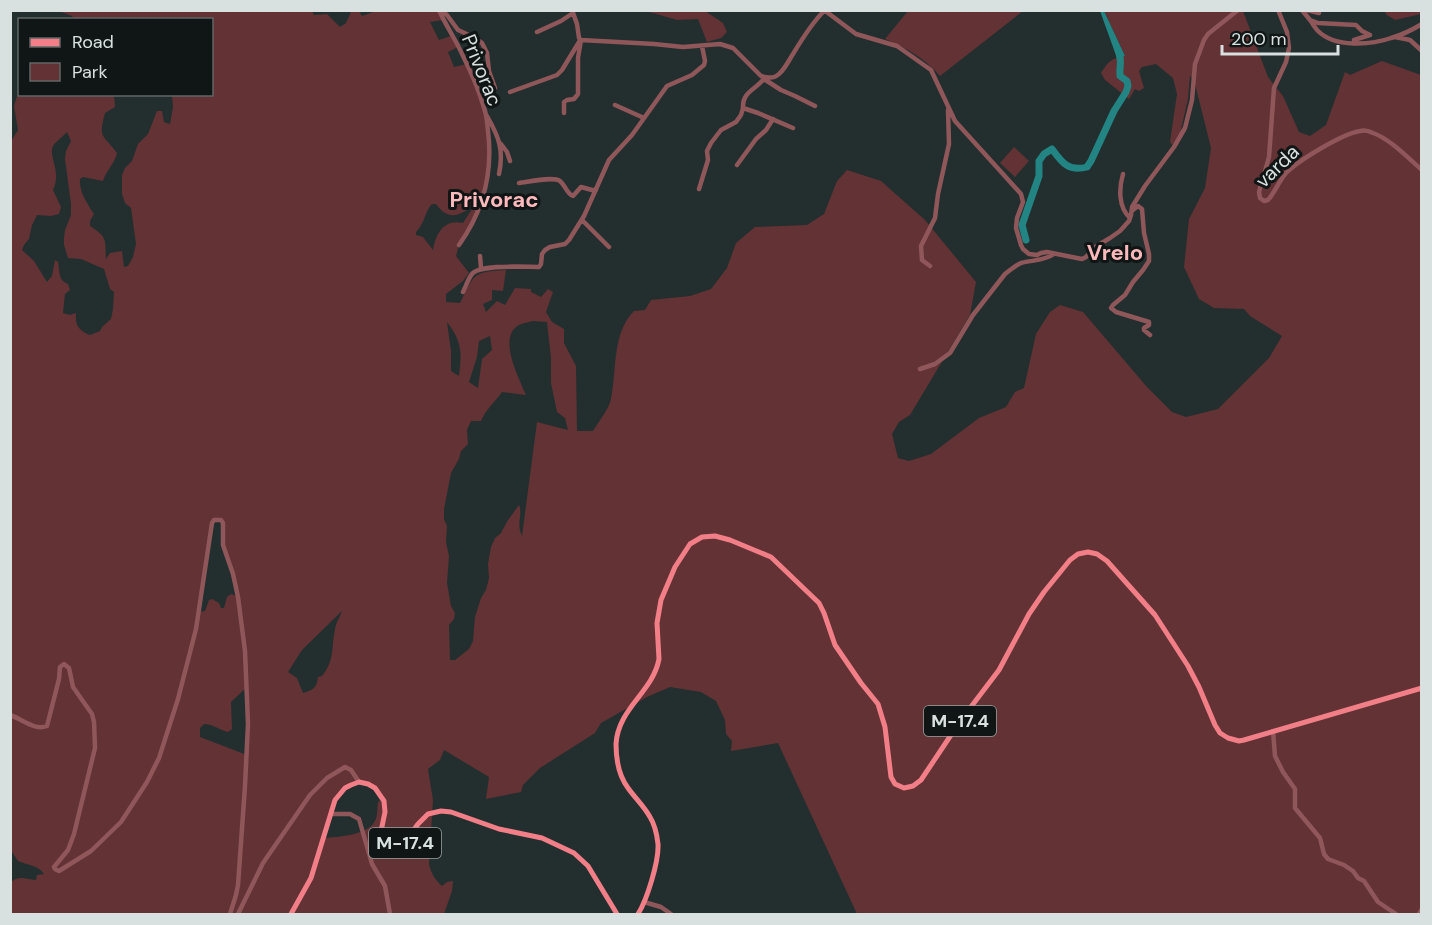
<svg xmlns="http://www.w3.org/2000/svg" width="1432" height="925" font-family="'DM Sans',sans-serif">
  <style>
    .green { fill: #623235; fill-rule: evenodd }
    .water { fill: #238484 }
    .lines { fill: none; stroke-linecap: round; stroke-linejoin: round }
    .river { stroke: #238484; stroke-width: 7 }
    .minor { stroke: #90575a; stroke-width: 4.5 }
    .major { stroke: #f27e87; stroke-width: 5 }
    .labels { text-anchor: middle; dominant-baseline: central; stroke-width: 6; stroke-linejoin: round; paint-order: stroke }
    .shield { fill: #101515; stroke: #9ca3a3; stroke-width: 1.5 }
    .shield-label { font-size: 18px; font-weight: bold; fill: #d8e0e0 }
    .street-label { font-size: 20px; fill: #d8e0e0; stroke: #101515 }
    .quarter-label { font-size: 22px; font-weight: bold; fill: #feb9bc; stroke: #101515 }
  </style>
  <rect width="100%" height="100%" fill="#222f2e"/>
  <path class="green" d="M59,11H312L314,15L327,14L340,27L346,23L351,12L359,11L362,16L376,11H439L443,20L430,22L439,40L451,36L458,47L448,52L454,67L467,64L484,107L490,158L478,211L459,245L456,256L469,273L463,281L446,294V302L460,303C475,274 471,272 506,270L503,291L492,290V300L483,304L486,312L497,301L505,305L515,288L531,289V292L541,297L548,289L553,292L546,312L552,322L564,329V343L576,366L577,431H593C599,421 609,409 611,399C617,369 612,333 634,311L645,310L651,300L690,296L711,289L727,268L736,243L755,227L807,225L824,214L837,181L847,170L881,181L925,220L976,282L970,315L910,415L899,422L892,434L898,458L909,461L931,454L979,418L1006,407L1015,392L1024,388L1036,334L1050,312L1060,305L1083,312L1147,387L1172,412L1186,417L1218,409L1269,358L1282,336L1250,316L1244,309L1214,308L1199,299L1184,267L1189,219L1205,188L1211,148L1194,80L1190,76L1188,99L1180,134L1172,145L1170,142L1177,94L1173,78L1156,64L1142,67L1139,71L1144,88L1139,91L1135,89L1129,99L1105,80L1101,73C1109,61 1110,59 1125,56L1104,11H1243L1268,77L1283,96L1299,132L1310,136L1326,125L1345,72L1350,75L1382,61L1421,75V914H857L778,743L731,751L732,741L726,734L725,720L716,701L701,692L670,687L647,697L601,723L595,733L540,768L523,785L521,792L486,799L489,777L444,750L440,760L428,769L433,800L429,864C431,873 435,880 442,886L447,882L453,881L452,891L444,914H11V882C20,875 25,879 36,880L37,875L44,874C38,865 27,865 18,861L10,849V143L18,130L14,106L19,90L20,94L114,95L115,107L105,113C98,140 103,133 117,153C115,163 106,171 103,181L83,177L80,179C79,192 87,203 94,214L90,221V226C108,238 105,239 106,259L110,253L122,251L124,267L128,266L133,257L136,244L131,208L125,203L122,194V175L125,168L132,161L138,144L148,134L157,111H162L164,122L170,124L173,107L172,95L212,94V20L74,19L72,16ZM67,132L71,141L66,151L65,159L71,204V215L65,230L64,238V245L68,258L81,259L104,269L110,289L114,292L113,309L111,319L102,327L100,331L90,335C78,330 75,325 76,313L70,315L63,313L65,294L70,290L68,284C58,280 60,272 58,262L55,260L52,276L47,282L34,261L22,250L24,245L29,239L32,225L37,215L51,216L59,214L61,207L53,190C62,171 48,157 53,146C56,141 63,137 67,132ZM432,204H436C449,222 459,215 474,206L463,223C444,219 436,233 433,250L423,237L416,235V232C425,223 425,211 432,204ZM533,321L547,322L551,358V383L557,412L565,418L568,430L537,422L522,536C516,524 523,515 519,505L508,520L501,533L495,538L491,547L488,564L489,578L486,590L481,598L475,617L473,641L469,649L455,660H450L449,625L454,619L455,613L451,606L447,583L449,556L446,542L447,526L444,519V509L451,473L459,459L461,451L468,444L467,430L471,421H481C486,409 495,402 502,392L526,395C519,378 497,337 519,325C523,323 529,322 533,321ZM447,322C462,342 462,351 459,376L451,371V351ZM490,336L492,350L482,359L478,388L469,382L477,357L479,341ZM214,520L223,523L224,550L237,596L231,594L227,597L224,608H221L219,603L212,599L209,600L205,611L199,612ZM342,611C340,617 336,622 335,629C331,648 335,660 322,676L318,677C317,688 313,690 303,693L297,678L288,672L302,650ZM246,688L247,755L200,737V728L204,724C213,724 219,730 228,732L232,729L231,702ZM359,782L378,791L383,799L378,802C377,808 378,816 375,821C368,835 338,837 324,838L340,793Z
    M646,11H705L723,23L727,32L721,38L707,42L698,19L677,20Z
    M908,11H1023L940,76C923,57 908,49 885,39Z
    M1384,11H1421V14L1395,20L1387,15Z
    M1014,147L1029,161L1015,177L1000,163Z"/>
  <path class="water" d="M1100,11H1104L1125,56L1117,58Z"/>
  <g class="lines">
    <path class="river" d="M1026,240L1022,225L1039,176V161L1044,154L1052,149C1062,163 1069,172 1087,167L1091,161L1114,111L1126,92L1128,86L1127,81L1120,76C1119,64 1123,63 1118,50"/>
    <path class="minor" d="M439,10C446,26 456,40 463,56C471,72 479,90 484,108C487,115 487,123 488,131C493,172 484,210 459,245
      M441,10L447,15L458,30L471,36L482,43L487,53L489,71L495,88
      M824,10L856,34L897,46L931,70L955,121L1021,194L1023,202L1017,218L1016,228L1021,245L1023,249L1029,254L1037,255L1041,253L1047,252L1082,259L1086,257L1095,247L1110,238L1120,231L1129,221L1131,215L1132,207L1145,186L1174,147L1185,128L1192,100L1195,64L1204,40L1208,34L1238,10
      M1278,10L1287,32L1289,48L1286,62L1274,88L1269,157L1259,192L1260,198L1264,201L1268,200C1275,192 1279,181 1286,173C1299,160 1342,134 1360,131C1364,130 1369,131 1373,133C1390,139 1408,158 1422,170
      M1302,10L1310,20L1318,23L1356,25L1362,31L1370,35L1354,40
      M1307,10L1319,13
      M1310,20C1313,24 1315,28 1318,31C1335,48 1371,45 1391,38C1402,35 1412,30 1422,24
      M537,32L561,21L573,13
      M1395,37L1410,40L1422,51
      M581,40L654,44L683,47L720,44L733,48L761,76C767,78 774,79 779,74C785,69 789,60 793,54C802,39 812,23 824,11
      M765,77L764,79L781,90L795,96L815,106
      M764,79C755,90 742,92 743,108L758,113L793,128
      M510,92L557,75L562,70L579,42
      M615,105L644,118
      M564,113V102L567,100L574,99L578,94V58L581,40L579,38L577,24L572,10
      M487,116C499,137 504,150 499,174
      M501,144L507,152L510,161
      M737,165L756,139L766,130L773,119
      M1123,174C1119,188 1118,207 1130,218
      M519,183C528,182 553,176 560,181C566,186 566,193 573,196L581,187L592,190H596
      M699,189L708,160L707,151L711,143L721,130L736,122L741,115L743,108
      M1133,210L1138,206L1142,209L1144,233L1149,254V261L1143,270L1133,282L1125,295L1113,305L1111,308L1116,312L1149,322V325L1144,328V330L1150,335
      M582,220L609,247
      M480,256L481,268
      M930,266L922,260L921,246L935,218L938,194L949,144L948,110
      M463,292C466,286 468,279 472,274C480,264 525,267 539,267L541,264L542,254L545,250L550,247L565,244L569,240L584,216L609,160L632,135L667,86L692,75L704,65L705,61L702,46
      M920,369L935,364L950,353L973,315L1005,274C1010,270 1015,266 1021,263C1032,260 1044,261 1054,254
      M10,715C22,719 34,731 47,726L59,679L60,667L64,664L69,668L73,687L92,714L94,722L95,748L74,834L68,850L54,867L55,869L59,871L91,851L121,822L147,782L159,758L178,699L196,629L212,523L214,520H221L223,523V545L233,574L238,597L245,651L248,724L245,786L238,885L236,895L230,914
      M1273,731L1275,756L1283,772L1295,789V808L1320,838L1324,854L1328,859L1344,865L1353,871L1358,878L1364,881L1378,902L1396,914
      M331,814H350L359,819L372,864L385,886L390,914
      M644,902L661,907L671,914
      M238,914L263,863L310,795L327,778L345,767L351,770L359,782
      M1419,914L1422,909"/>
    <path class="major" d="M291,914L311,878L335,800L345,788L351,785L359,782L368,784L375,788L384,801L385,812L379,841L382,850L384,852L393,854L399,850L418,824L428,814L441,811L451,812L499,829L542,838L574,853L588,866L617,914
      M638,914C647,900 659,861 658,844C657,835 655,825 650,817C644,806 635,798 628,788C619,776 616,759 616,744C618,708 653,692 659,659L657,623L661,600L675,567L690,544L702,537L715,536L730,540L771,557L819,603L824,613L835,645L861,683L878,704L885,727L891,777L895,784L904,788L913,786L921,780L961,720L999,670L1029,614L1044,592L1070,560L1078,554L1088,552L1097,554L1107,561L1155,615L1188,666L1199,687L1215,725L1220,733L1228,738L1239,741L1244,740L1422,688"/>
  </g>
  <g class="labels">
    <g class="shield">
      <rect x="924" y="706" width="72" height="30" rx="4.5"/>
      <rect x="369" y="828" width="72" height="30" rx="4.5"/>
    </g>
    <g class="shield-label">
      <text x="960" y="721">M-17.4</text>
      <text x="405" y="843">M-17.4</text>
    </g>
    <g class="street-label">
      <text transform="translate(482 70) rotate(68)">Privorac</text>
      <text transform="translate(1277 166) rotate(-44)">varda</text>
    </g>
    <g class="quarter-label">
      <text x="494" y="199">Privorac</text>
      <text x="1115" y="252">Vrelo</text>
    </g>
  </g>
  <rect width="1432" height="925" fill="none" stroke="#d8e0e0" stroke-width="24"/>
  <rect x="18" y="18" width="195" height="78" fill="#101515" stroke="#606666" stroke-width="1.5"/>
  <rect x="30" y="38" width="30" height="9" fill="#f27e87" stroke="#606666" stroke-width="1.5"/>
  <text x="72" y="48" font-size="18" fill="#d8e0e0">Road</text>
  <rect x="30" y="63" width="30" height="18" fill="#623235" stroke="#606666" stroke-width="1.5"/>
  <text x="72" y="78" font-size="18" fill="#d8e0e0">Park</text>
  <path d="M1222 45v9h116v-9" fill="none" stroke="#d8e0e0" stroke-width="3"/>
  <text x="1231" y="45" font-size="18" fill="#d8e0e0" stroke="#101515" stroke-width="4.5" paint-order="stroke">200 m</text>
</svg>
